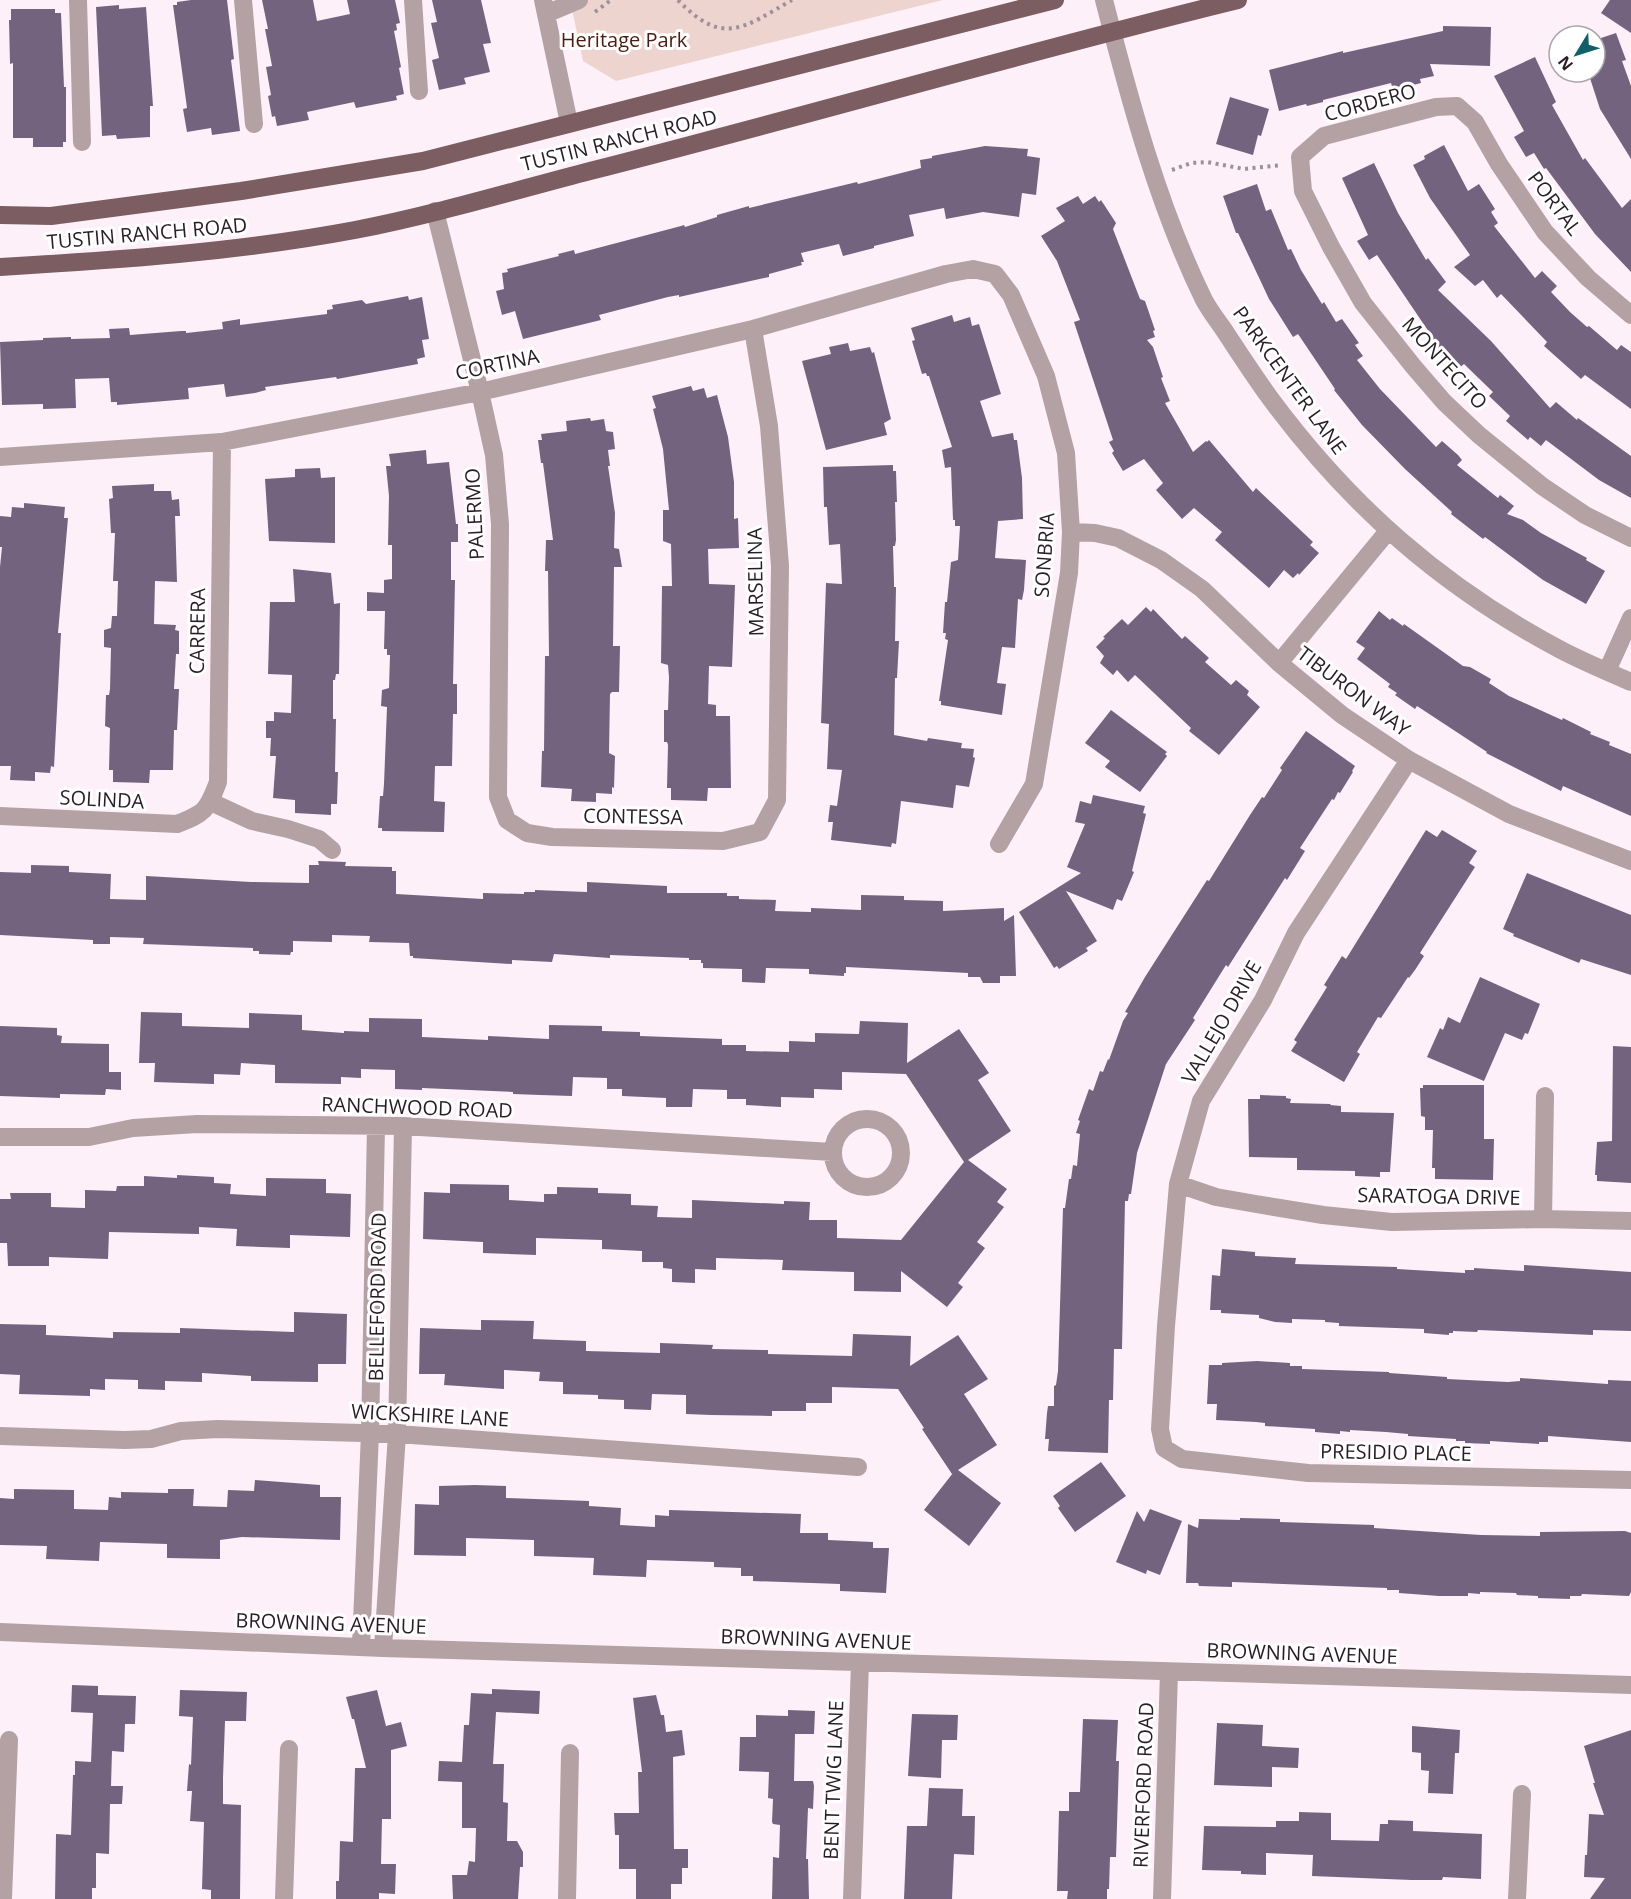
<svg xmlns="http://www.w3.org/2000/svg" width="1631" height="1899" font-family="'Open Sans',sans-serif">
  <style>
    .green { fill: #edd4ce }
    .building { fill: #74637f }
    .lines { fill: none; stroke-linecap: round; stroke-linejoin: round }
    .path { stroke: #9e9099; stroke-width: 4; stroke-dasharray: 3 4.5; stroke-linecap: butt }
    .minor { stroke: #b3a1a4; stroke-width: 18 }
    .major { stroke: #7b5d62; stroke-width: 18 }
    .labels { text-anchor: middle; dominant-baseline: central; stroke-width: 6; stroke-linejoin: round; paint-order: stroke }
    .park-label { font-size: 20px; fill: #4d1b11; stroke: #fff }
    .street-label { font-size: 20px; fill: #291d25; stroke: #fff }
  </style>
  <rect width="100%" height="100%" fill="#fef0f9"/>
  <path class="green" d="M570,0H943L616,81L583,61Z"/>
  <path class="building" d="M191,0H227L234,59L231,60L240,131L212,135L211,128L187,132L183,109L187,108L173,5H177V2Z
    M262,0H313L317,21L350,14L347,0H395L400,23L396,24L397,30L394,31L401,67L399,68L404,94L396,96L397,100L356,108L354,102L307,112L309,120L277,126L275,116L272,117L268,96L271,95L266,67L272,66L265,29H268Z
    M432,0H481L491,43L483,44L490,72L464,78L466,84L439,90L432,60L439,58L431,23L437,22Z
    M1610,0H1631V33L1601,13Z
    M119,5V9L146,7L153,106H150V137L117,139L116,135L102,136L96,7Z
    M11,9H55V13H61L64,87H66V142H63V147H33V138H13V63L10,64L9,20H11Z
    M1443,26L1491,27L1490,66L1430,64L1434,76L1420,79L1421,83L1393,90L1391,83L1323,100V102L1307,106L1306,104L1279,111L1269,70L1343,51V53L1443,31Z
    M1616,33L1626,60L1622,61L1631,86V159L1600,109L1588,72H1595V40Z
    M1535,57L1556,102L1552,105L1583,160L1585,158L1622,208L1631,199V272L1595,234L1546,168L1544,169L1534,153L1526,157L1514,137L1524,131L1494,76Z
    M1230,97L1269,109L1261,136L1258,135L1253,155L1216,144Z
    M1444,145L1468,191L1479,184L1495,209L1491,212L1498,223L1494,226L1535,278L1542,271L1557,286L1551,292L1570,312L1587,327L1589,326L1617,350L1621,345L1631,352V409L1585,375L1581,379L1544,346L1547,342L1501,294L1497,298L1483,280L1475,286L1454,267L1470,255L1430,198L1413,165L1425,159L1424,156Z
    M985,146L1028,149L1027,156L1040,158L1036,195L1022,193L1019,217L983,212L946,219L944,208L909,215L914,236L874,246V248L843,256L839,244L801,253L804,262H801L802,265L769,274V277L679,297V295L668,297L599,315L601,320L523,339L515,311L502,315L496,291L504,289L502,273L508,272L507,269L559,256L558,254L574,250L575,254L681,226L684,225L685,227L717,217V215L749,206V208L857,182L858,184L921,168L920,160L932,158V156Z
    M1374,163L1398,213L1426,260L1428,258L1446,282L1438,290L1491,341L1550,408L1556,402L1577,420L1578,418L1631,456V498L1599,480L1546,440L1541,446L1530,437L1528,440L1506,421L1510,416L1489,396L1493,392L1464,364L1458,369L1449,359L1446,362L1427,339L1431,335L1377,255L1369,260L1357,241L1368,235L1342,178Z
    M1257,184L1266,211L1271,209L1288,250L1291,249L1301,270L1322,304L1324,302L1336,322L1342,319L1359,343L1355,345L1363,356L1357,360L1380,389L1436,447L1442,441L1458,455L1462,460L1457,465L1498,498L1500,495L1514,506L1507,514L1523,520L1541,533L1587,558L1586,560L1605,571L1586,604L1543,580L1485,537L1483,539L1451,514L1452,512L1405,469L1362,425L1334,390L1335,389L1298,334L1293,337L1269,299L1238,233H1236L1223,196Z
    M1078,196L1083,204L1095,196L1099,202L1101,200L1116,223L1113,229L1140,299L1145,301L1155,330L1153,331L1155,337L1147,340L1153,347L1163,377L1161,378L1170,401L1165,403L1193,452L1206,441L1207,442L1209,440L1253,492L1256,488L1313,542L1310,545L1319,553L1299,575L1298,573L1293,578L1284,570L1269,588L1215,540L1222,532L1194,508L1182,519L1156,490L1163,483L1144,459L1123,471L1112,453L1114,451L1109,442L1113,440L1074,322L1080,320L1057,261L1041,236L1065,221L1056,208Z
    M408,296L409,300L422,297L429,339L422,340L425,357L417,359L418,364L337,379L336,377L265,387L266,390L255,393L226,397L224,384L188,388L189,399L117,405V402H111L109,378L75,379L76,408L43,409V404L2,405L0,342L43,340V338L71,337V339L110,338L109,329L129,328L130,335L181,331H186V333L223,329L222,322L240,319V325L327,314V310L333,309L332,305L362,300L366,304Z
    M952,315L954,322L970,317L972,326L979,324L1001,394L980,401L992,437L1013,433L1014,440H1017L1022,478L1023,519L998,521L995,558L1026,560L1024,590L1022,600L1018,599L1015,648L1002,647L997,683L1006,684L1002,715L941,705V701H939L948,640L945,639L946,633H943L945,602H947L951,562L958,560L960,526H955V520H953L951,467L945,468L942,450L952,447L929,376H927L926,373L922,374L912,341L915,340L911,328Z
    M848,343L850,351L870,347L872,353L874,352L891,419L884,423L887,435L826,450L802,361L831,354L829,347Z
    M691,386L693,391L704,388L707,398L717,395L728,437L734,482V519L738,518L739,548L708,549L709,584L735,585L732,667L709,666L708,704L716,705V716H730L731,788H708L707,801L671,800V788H667L668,745L667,742H664V710H668L669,677L668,665L661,663L662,586H672L671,544L663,541V510H669L663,449L653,409L656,408L652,396Z
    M590,418L591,421L604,419L606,431L613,432L615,449L608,450L610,466H608L615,513L614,548L619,549L622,567H614L613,646H620L619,692H612L610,694L609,753L615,756L614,788L612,787V794L596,793V802L571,801L572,789L541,787L542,751H544L545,656H549L548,571H545L546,540H553L543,463H541L538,440H542L541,434L567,431L566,421Z
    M426,450L427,464L449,462L456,524H458V542H451V580H455L453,684H457V714H453L452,766H435L434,801L445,802L444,832L382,831V828H378L380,796H383L384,784L387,707L381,706L382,690L389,688L390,655H387V649H384L385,611H367V592L384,593V580L392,579V545H388L389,496L386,466H391L389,454Z
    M893,465V471H896L897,502H895L896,540L895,546H893L894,581V587H896L895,641H899L897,678H895L894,735L927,741L928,738L962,743L961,748L974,749L973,757L975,758L969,787L956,785L953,808L901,801L896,844L892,843L891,847L831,840L833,822H828L830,805L837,806L842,770L827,769L829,724L821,723L826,583L842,584L840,544L829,545L827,507H824L823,467Z
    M320,468L321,478L335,477V543L269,541L265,479L295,477V469Z
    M154,484V491H171L172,500L179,499L180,516H175L177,582L155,581L154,624L176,625L175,630L179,631V654H176L174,689H179L177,730H174L173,770H150L149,783L113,782V770H109L110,728L105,726L106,695H109L110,689L111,648L104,647V630L111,628L112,616H117L118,581H113L115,533H111L109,499L113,498L112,486Z
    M24,503L65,507L64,518H68L58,633H61L54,767L51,766L50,773L35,772V781L10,780L11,766H0V567L2,547H0V516L11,517L12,507L24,508Z
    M293,569L331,573L334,604L340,603L339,674H336L335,680H333V719H336L335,772H338L337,804H331V815L295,813V800L273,798L276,756H270L271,738H266V721H274V712L291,713L292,675L268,674L270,602H295Z
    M1146,607L1151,612L1153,609L1182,639L1185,636L1209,658L1205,662L1231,685L1236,680L1249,691L1247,695L1260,707L1219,755L1189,731L1191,728L1135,675L1128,682L1117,670L1113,675L1100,663L1104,656L1096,647L1105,638L1103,637L1122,619L1128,625Z
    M1379,611L1390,620L1392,618L1403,626L1404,624L1463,666L1470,667L1491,679L1489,683L1509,696L1562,720L1563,718L1591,732L1590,734L1610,742L1609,745L1631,754V816L1563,786L1561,791L1486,753L1487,752L1417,706L1415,709L1395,695L1397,693L1388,687L1390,684L1357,659L1365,648L1356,642Z
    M1111,710L1167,752L1165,754L1167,756L1140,792L1105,767L1110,761L1085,743Z
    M1306,731L1355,766L1352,771L1353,772L1340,793L1338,792L1334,800L1332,799L1300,848L1305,851L1287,880L1285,878L1228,967L1226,965L1193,1018L1195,1020L1166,1064L1137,1153L1131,1194H1129L1128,1201H1125L1122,1349H1114L1113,1400H1109L1108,1453L1048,1451L1049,1439H1045L1047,1413L1048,1406H1054V1386L1056,1385L1058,1371L1063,1208H1065L1069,1179H1071L1073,1165L1077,1166L1080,1134L1076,1133L1080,1121L1078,1120L1089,1089L1093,1091L1100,1071L1103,1072L1108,1059L1109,1060L1123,1021L1128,1013L1125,1012L1145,977L1207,880L1209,881L1250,815L1262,797L1264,798L1282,770L1280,768Z
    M1093,795L1145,806L1143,813L1146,814L1132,871L1134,872L1122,901L1117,899L1113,910L1066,891L1097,941L1086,948L1088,951L1059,969L1057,966L1054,968L1019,912L1081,873L1067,867L1085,824L1075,822L1080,801L1091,804Z
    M1426,830L1437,837L1442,830L1477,851L1469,863L1475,867L1420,953L1424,956L1415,970L1409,978L1408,977L1381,1018L1378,1017L1357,1052L1360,1054L1344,1082L1291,1051L1297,1042L1294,1040L1327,987L1324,985L1342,956L1346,959Z
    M318,861L346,862L345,866L392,867V871H396V894L483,899V893L524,894V892H535V890L587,892V882L667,886V893H727V896H739V899L776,900L775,911L811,912V908L861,910V895L904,896V900L943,901V911L1004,908V921L1014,915L1016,976H1000V983H983L980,977H968V973L846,967V973H844V976L809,974V969L766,968L765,983L742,982V969L703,968V963H701V960H689V958L610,955V958L554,954L552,962L512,960V964L413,958V956H410L409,943L369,942L370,936L332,935V942L293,941V952H291L290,955L259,954V951H253V948L143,944L144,938L110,937V944H93V940L0,935V872L31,873V865L69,866V872L111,874L110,899L146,900V876L251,882L309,883V865H319Z
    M1527,873L1631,915V975L1581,959L1579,963L1513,936L1514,934L1503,929Z
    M1480,977L1540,1004L1528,1034L1525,1033L1522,1040L1505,1033L1484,1081L1427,1057L1440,1028L1443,1030L1448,1017L1460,1023Z
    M141,1012L182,1013V1026L249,1028V1013L302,1015V1030L344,1033V1031L369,1032V1018L422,1019V1037L488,1040V1036L549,1039V1025L602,1026V1031L640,1032V1036L722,1039V1045H746V1051L789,1052V1041L815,1042V1033L859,1034L860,1021L908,1023L907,1063L959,1029L989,1073L978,1080L1011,1131L968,1160L1007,1189L997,1202L1004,1207L977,1242L985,1248L958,1283L963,1287L947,1307L901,1271V1292L854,1291V1272L782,1270L783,1260L716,1258V1270L695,1269V1283L672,1282V1269L663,1268V1262H642V1251L602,1249V1240L536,1238V1255L483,1253V1242L423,1239L424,1192L450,1193V1184L509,1185V1200L544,1202V1194H557V1187L598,1188V1193L631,1194V1205L658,1206L657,1217L692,1218V1200L784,1204V1201L810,1202L809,1220H837V1238L901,1240L964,1162L906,1074L842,1072V1090L814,1089V1098L781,1097V1107L746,1105V1099H727V1090L693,1089L692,1107H666V1098L622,1096V1089H607V1078L573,1077L572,1096L540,1095L513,1094V1092L422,1088V1090L395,1089V1070L361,1069V1078L341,1077V1084L275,1083V1065L241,1063L240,1075L214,1074V1084L154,1082L155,1063H139Z
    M0,1026L57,1028V1035L62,1036L61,1043L109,1044V1072H121V1090L106,1089L105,1095L60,1094V1098L0,1096Z
    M1613,1046L1631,1047V1183L1597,1181V1175H1595L1597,1142L1612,1141Z
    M1423,1085H1484V1139H1494L1493,1180L1435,1179V1168H1432L1433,1130H1425V1117L1421,1116L1420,1088H1423Z
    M1260,1095L1286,1096V1098L1291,1099L1290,1103L1331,1104L1330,1105L1341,1106V1112L1394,1113L1390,1172H1380V1177L1355,1176V1171L1297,1170V1158L1249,1157L1248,1099H1260Z
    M177,1175L214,1177V1183L231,1184L230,1194L266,1196V1178L326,1179V1193L351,1194L350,1237L290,1235V1248L236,1246L237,1229L199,1227V1234L109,1232L108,1259L49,1257V1266H8L7,1243H0V1199H11L10,1193H51V1207L85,1208V1190L116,1191L117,1186H144V1176L177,1178Z
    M1222,1249L1255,1252V1256L1296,1258L1295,1264L1397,1267V1269L1465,1273V1270H1474V1268L1524,1271V1265L1631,1272V1331L1593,1330V1335L1478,1330L1477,1332L1453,1331V1333H1449V1335L1424,1333V1329L1339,1326V1323L1325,1322V1320L1292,1319V1323L1275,1322L1259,1318V1315L1221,1313V1310H1210L1212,1275L1220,1276Z
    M294,1312L347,1314L346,1364H318V1382L251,1381V1376L202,1373V1382L165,1381V1390L138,1389V1380L105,1379V1390L90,1389V1396L19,1394L20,1375L0,1374V1324L46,1325V1335L113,1338V1332L180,1333V1328L294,1332Z
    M481,1320L534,1321L533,1339L586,1341V1351L660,1353V1343L713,1345L712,1349L768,1350V1354L852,1356L853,1334L911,1336L910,1366L958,1335L988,1379L964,1394L997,1445L958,1470L1001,1503L969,1546L924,1510L953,1473L952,1474L922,1429L924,1428L898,1389L832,1387V1403H806V1411H772V1416L711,1415L686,1414V1395L652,1394L651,1410L624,1409V1400L598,1399V1395L563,1394V1382L539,1381L540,1372L504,1370V1389L444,1385L445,1374H419L420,1328L481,1330Z
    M1257,1361L1290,1363V1366H1302V1369L1389,1372V1373L1447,1377V1379L1508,1382L1520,1381V1378L1608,1384V1380L1631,1381V1442L1548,1436V1442H1539V1444L1490,1441V1444L1465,1443V1441H1456V1439L1408,1436V1434L1386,1432L1350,1430V1432L1340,1431V1434L1315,1432V1429L1265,1426V1423L1256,1422L1216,1420L1217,1404H1207L1209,1365H1222V1363Z
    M1101,1462L1126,1496L1075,1532L1058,1508L1060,1506L1053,1496Z
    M255,1480L320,1485V1497H341L340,1540L242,1537L220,1540V1559L167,1558V1544L100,1542L99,1561L46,1559L47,1546L0,1545V1498L14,1499V1489L74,1490V1509L108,1510L109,1497L121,1498V1492L168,1493V1489H194L193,1506L227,1507L228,1490L254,1491Z
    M475,1485L506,1486V1498L589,1501V1506L621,1508L620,1525L655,1527V1515L669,1516V1510L801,1514L800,1533H828V1540L873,1542V1548H889L886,1593L840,1591V1584L753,1581V1576H741V1568L714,1567V1562L647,1560L646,1577L593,1575L594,1558L534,1556V1540L466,1538V1556L414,1555L415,1504L439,1505V1486Z
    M1150,1509L1182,1521L1160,1575L1147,1570L1146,1574L1116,1562L1137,1511L1144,1522Z
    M1240,1518L1280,1519V1522L1374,1525V1528L1481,1535L1540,1536V1532L1625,1531L1631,1533V1592L1629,1596L1582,1594L1581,1596H1570V1599L1538,1598V1596L1517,1595L1516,1593L1480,1592V1594L1468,1593V1596H1439L1399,1593V1590H1387V1588L1232,1582V1587L1199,1586L1198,1583H1186L1188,1524L1198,1528L1199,1519L1240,1520Z
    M72,1685L98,1686V1695L136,1696L135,1724H125L124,1752L112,1751L111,1786H123L122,1804H110L109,1854L96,1853V1888H92V1899H55L56,1834L71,1835L73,1775H75V1761L91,1762L93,1713L71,1712Z
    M492,1689L540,1691L539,1714L496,1712L493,1764H504L503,1802L508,1803L507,1841H517L523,1852V1867H520L518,1899H453L452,1875H467L469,1861L475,1862L476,1828H462V1782L438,1781L439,1761L462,1762L464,1725H469L471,1693L492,1694Z
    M180,1690L247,1692L246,1721H225L223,1778V1804L241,1805L240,1899H211V1890L202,1889L204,1822L190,1821L192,1791H187L189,1764L191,1765L193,1717L179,1716Z
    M377,1690L386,1726L401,1722L407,1746L391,1750V1819H382L381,1864H396L395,1894L379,1893V1899H336V1881H339L340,1841L353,1842L355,1768H366L354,1719H352L346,1697Z
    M656,1695L661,1715H664L666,1732L682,1730L685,1755L673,1757L674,1849H688V1868H682V1884H671V1899H636V1869H619V1835H615L614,1813H639L638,1772H642L633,1698Z
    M788,1710L815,1711L814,1734H795L794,1781H813L814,1786L813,1809L808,1808L806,1859H808L809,1899H772L773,1857L779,1858L780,1825L773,1824L772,1822L773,1799L768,1798L769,1772L739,1771L740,1737H756V1715L788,1716Z
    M912,1714L958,1715L957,1740H942L941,1778L908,1776Z
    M1083,1719L1118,1720L1116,1761H1119L1116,1857H1110L1109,1889H1107V1899H1067L1068,1891H1057L1059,1811H1069V1792H1080Z
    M1217,1723L1263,1725L1262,1746L1299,1748L1298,1768L1272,1767V1787L1214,1785Z
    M1412,1726L1460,1730L1459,1753H1455L1453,1794L1428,1793L1429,1771L1421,1770V1753L1412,1752Z
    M1631,1730V1899H1590L1605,1878L1584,1877L1585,1855H1587L1589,1814L1604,1815L1593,1783H1595L1584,1746Z
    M929,1788L963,1789L962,1816H975L974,1855L954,1854L952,1899H904L907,1826H927Z
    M1299,1812L1331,1813V1840L1379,1841L1380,1824H1388V1820L1413,1821V1831L1482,1834L1481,1879L1443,1877L1442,1880H1411L1312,1876L1313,1855L1266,1853V1875L1241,1874V1871L1202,1870L1204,1826L1276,1827V1821H1299Z"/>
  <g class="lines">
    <path class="path" d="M678,0C723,47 743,28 792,0
      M595,12L611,0
      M1172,170L1191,163L1207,162L1244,169L1282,165"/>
    <path class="minor" d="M78,0L82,142
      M243,0L254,124
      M413,0L419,91
      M543,0L569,123
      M1104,0C1130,101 1158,206 1204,300C1210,311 1217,320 1224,330C1239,353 1254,376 1270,398C1350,506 1442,587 1561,650C1584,662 1608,672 1631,682
      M546,14L579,0
      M435,211L480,392L494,455L500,524L498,797L507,820L527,833L552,837L723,841L760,832L777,800L780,566L769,426L753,329
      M1631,315L1588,278L1545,232L1499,164L1475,122L1457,106L1436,107L1324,136L1300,157L1303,191L1331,247L1363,303L1413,366L1444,402L1479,435L1542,486L1585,515L1631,538
      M0,457L222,442L480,392L753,329L946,274L973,269L995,274L1011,295L1046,376L1066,453L1071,532L1069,573L1034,784L999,844
      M1071,532L1095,533L1118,538L1161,560L1202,589L1279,663L1342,715L1409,760L1509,814L1631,861
      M1279,663L1388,531
      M1607,671L1631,618
      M1409,760L1296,933L1263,1000L1201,1101L1178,1184L1166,1326L1160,1429L1164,1448L1182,1459L1308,1473L1631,1480
      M211,802L252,821L288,829L319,839L332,850
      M0,816L177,824C205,813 207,811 218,782L222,442
      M833 1153a34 34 0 1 1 68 0a34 34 0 1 1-68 0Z
      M0,1137H89L133,1128L197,1124L403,1126L832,1152
      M1178,1184L1216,1197L1256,1204L1323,1215L1392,1222L1543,1219L1631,1221
      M1543,1219L1545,1096
      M0,1436L125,1440L151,1439L181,1431L218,1429L397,1434L858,1467
      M0,1632L383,1648L1631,1685
      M361,1646L370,1433L376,1126
      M383,1648L397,1434L403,1126
      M3,1899L9,1740
      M284,1899L289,1749
      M567,1899L570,1753
      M852,1899L860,1663
      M1162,1899L1169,1672
      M1517,1899L1522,1794"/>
    <path class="major" d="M0,215L51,216L241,191L423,161L1055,0
      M0,267C119,260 238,252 355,230C433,215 513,191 590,171C807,116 1021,53 1238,0"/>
  </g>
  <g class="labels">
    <g class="park-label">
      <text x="624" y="39">Heritage Park</text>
    </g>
    <g class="street-label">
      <text transform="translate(1370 102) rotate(-15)">CORDERO</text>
      <text transform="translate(619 140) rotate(-14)">TUSTIN RANCH ROAD</text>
      <text transform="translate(1555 203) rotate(53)">PORTAL</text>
      <text transform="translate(147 233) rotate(-5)">TUSTIN RANCH ROAD</text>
      <text transform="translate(1445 363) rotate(48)">MONTECITO</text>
      <text transform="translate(497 364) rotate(-12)">CORTINA</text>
      <text transform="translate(1290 380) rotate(54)">PARKCENTER LANE</text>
      <text transform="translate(474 514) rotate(-93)">PALERMO</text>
      <text transform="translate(1044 555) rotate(-86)">SONBRIA</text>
      <text transform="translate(755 582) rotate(-91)">MARSELINA</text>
      <text transform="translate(197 631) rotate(-89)">CARRERA</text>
      <text transform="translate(1354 691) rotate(37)">TIBURON WAY</text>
      <text transform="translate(102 799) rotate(3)">SOLINDA</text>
      <text transform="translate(633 816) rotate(1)">CONTESSA</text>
      <text transform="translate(1221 1022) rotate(-60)">VALLEJO DRIVE</text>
      <text transform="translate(417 1107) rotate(2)">RANCHWOOD ROAD</text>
      <text transform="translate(1439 1196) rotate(1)">SARATOGA DRIVE</text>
      <text transform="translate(377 1297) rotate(-89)">BELLEFORD ROAD</text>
      <text transform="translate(430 1415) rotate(3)">WICKSHIRE LANE</text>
      <text transform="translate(1396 1452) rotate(1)">PRESIDIO PLACE</text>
      <text transform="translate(331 1623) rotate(2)">BROWNING AVENUE</text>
      <text transform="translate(816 1639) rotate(2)">BROWNING AVENUE</text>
      <text transform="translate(1302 1653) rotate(2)">BROWNING AVENUE</text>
      <text transform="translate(833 1780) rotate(-88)">BENT TWIG LANE</text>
      <text transform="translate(1143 1785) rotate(-88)">RIVERFORD ROAD</text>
    </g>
  </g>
  <g transform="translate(1577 54) rotate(232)"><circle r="28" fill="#ffffff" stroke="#a9a5a8" stroke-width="1.5"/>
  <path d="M0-4.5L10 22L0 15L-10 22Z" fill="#106167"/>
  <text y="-9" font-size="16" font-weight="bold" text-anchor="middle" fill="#291d25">N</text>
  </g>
</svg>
